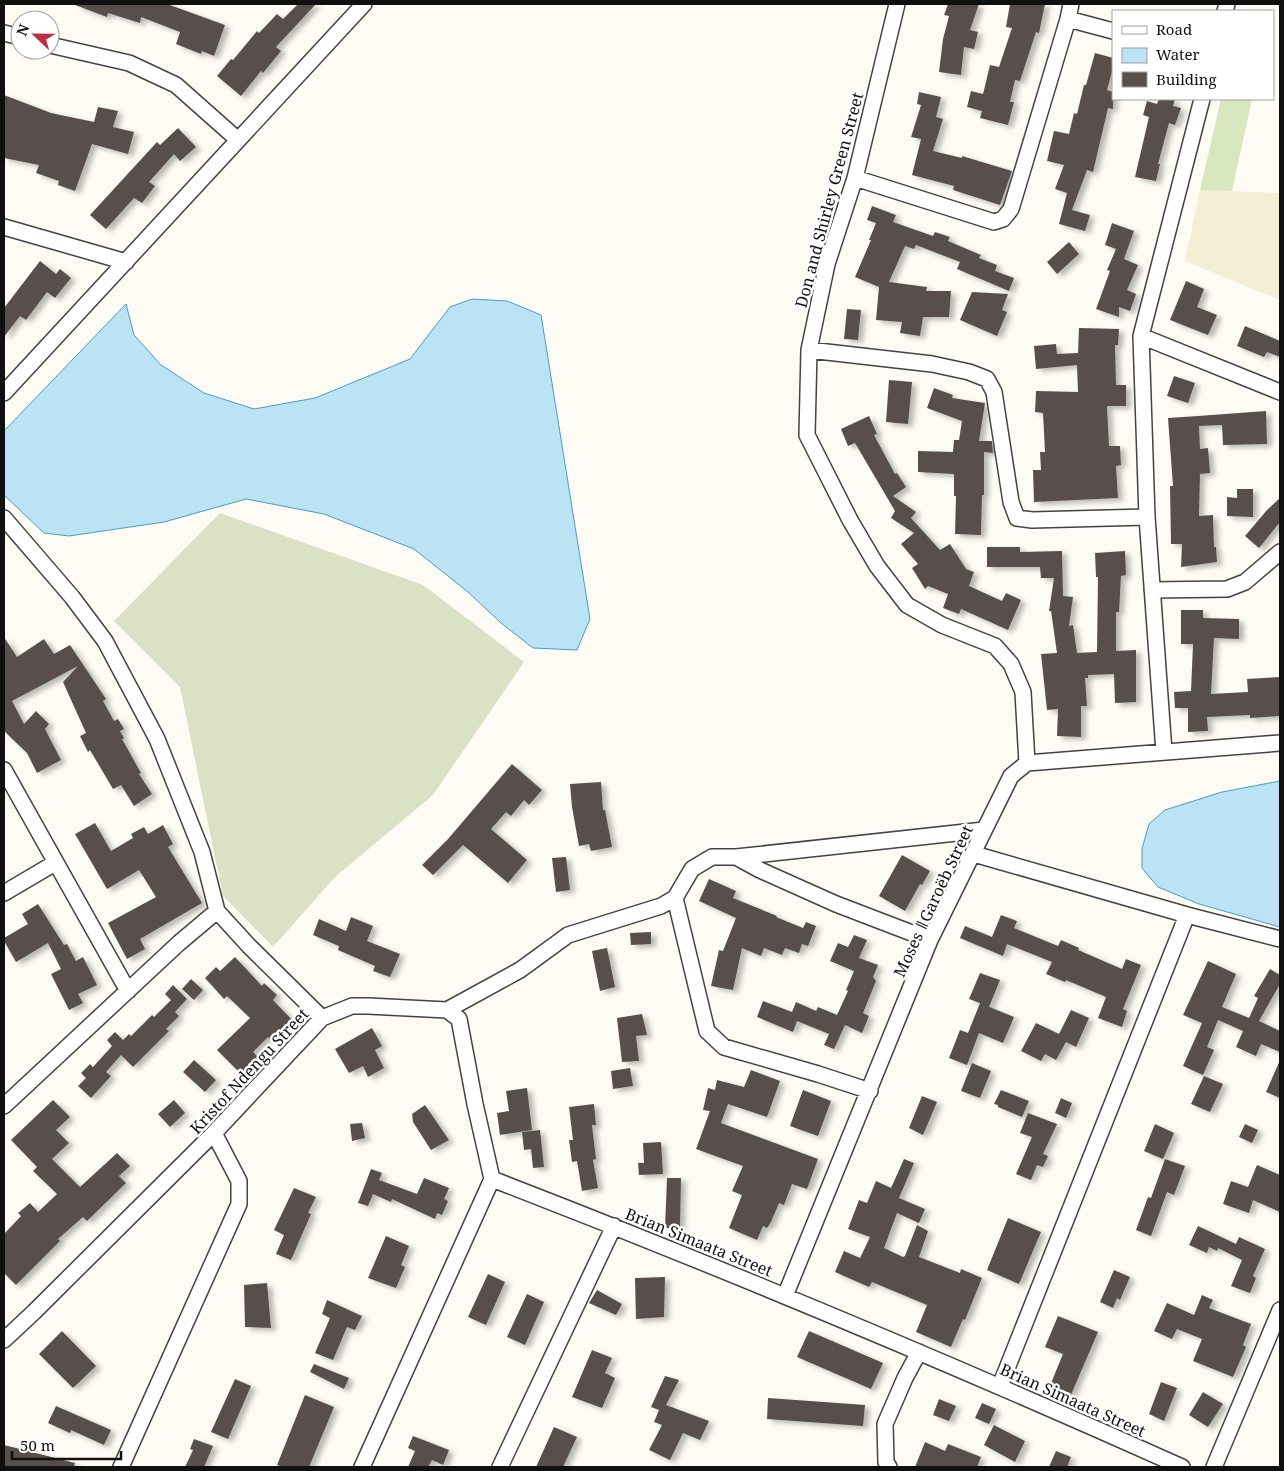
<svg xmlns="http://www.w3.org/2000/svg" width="1284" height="1471" font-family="'Noto Serif',serif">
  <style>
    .farmland { fill: #f4eed4 }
    .green { fill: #d7e8be }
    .cemetery { fill: #dae1c4 }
    .water { fill: #bbe3f3; stroke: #459ec6 }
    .building { fill: #58504d; filter: url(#shadow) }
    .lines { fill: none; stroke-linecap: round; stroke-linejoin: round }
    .minor-casing { stroke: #434343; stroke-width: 18 }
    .minor { stroke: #fff; stroke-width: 15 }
    .labels { text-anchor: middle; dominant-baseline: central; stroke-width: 5; stroke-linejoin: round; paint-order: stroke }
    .street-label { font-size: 16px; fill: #101010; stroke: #fff }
  </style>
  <defs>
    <filter id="shadow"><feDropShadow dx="5" dy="3" stdDeviation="2.5" flood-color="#0004"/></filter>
  </defs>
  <rect width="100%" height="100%" fill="#fefbf4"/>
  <path class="farmland" d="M1200,190L1280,193V300L1185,261Z"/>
  <path class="green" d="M1221,99H1252L1232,191L1200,190Z"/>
  <path class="cemetery" d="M220,513L423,585L524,662L433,795L335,877L273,947L223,896L180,687L114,621Z"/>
  <path class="water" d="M472,299L507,301L541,315L590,619L577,650L533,648L501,623L468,592L414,549L324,514L246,499L164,522L69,536L44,533L4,495V431L126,304L134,335L161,365L204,393L254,409L315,398L410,359L450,307Z
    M1280,781V927L1199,904L1158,887L1142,868V849L1149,824L1165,810L1222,792Z"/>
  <path class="building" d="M76,4H167L225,25L214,56L202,51L201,54L176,44L180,32L141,17L140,23L108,13L107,17L75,5Z
    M298,4H316L276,47L281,51L263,73L261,71L241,96L217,76L231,59L233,60L257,31L259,33L277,14L283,19Z
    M948,4H979L970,30L978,32L974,49L964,47L961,75L939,72L943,39L949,16L944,15Z
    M1010,4H1045L1039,33L1036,32L1020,81L1015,80L1010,102H1014L1008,125L980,118L982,111L967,107L971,91L983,94L990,65L999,67L1012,28L1006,27Z
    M1095,53L1113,58V68L1107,90L1113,92V109L1108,108L1093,172L1087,170L1072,210L1090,215L1085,231L1059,224L1067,193L1055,189L1064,165L1047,161L1054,131L1069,134L1074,113L1077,114L1084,85H1086Z
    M919,92L941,97L936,117L943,119L933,151L962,158V156L1012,171L1000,205L953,190L954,186L912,175L921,139L911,137L921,105L917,104Z
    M4,95L51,113L94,122L98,107L118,111L113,127L134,132L128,154L92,144L75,191L58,185L59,181L36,173L39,165L4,158Z
    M1159,99H1175L1173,106L1181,108L1175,125L1169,123L1158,164H1160L1156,181L1135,177L1149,117L1143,115L1147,101L1157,104Z
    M178,128L196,147L180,161L174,154L149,182L155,186L142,203L134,198L106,229L90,215L157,142L160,145Z
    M872,206L896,215L893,222L933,236L935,232L950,237L948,241L981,255L979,258L997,265L995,271L1014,278L1009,291L957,269L960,262L916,245L914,249L905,246L889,282L927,287L926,291H951L949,317H923L920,336L900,333L902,322L876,320L879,287L855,277L871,240H869L876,223L867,220Z
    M1112,223L1134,231L1124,259L1138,265L1127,290L1136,294L1130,311L1119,307V317L1096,309L1110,271L1107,270L1116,249L1105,245Z
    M1069,242L1079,254L1057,274L1047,262Z
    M40,261L56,274L60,269L71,278L55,298L47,292L26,320L20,316L4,337V308Z
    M1186,281L1204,289L1197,307L1217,315L1208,335L1170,320Z
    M972,292L1008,294L1002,310L1007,312L997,336L960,320Z
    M847,309L861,310L858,340L844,339Z
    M1245,326L1280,341V357L1267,352L1264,357L1237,346Z
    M1079,328L1119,329L1118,345H1115L1116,385H1126V406H1107L1109,446H1120L1121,465L1116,466L1118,498L1034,502L1033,470H1041L1040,452H1045L1043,413L1035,412L1036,391L1078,392L1077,365L1036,369L1034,346L1056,344L1057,354L1078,353Z
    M1174,376L1195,383L1188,403L1167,396Z
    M889,380L912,382L908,424L886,422Z
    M934,388L953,395L952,398L985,403L979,441H992L993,453L984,452V495H982L981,535L955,534L956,496H954V474L918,472V451L953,452L954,440H959L962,421L927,408Z
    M1266,411L1267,444L1223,445L1222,425L1199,426L1200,449L1208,448L1210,473L1200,474L1199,516L1213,515L1214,547H1216L1217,562L1181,567L1182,544H1171L1170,486H1173L1168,418L1198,416V419V416Z
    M869,416L877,434L874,435L895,474L897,473L906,487L893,496L916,512L911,518L940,550L950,544L966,569L974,572L969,586L1002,601L1006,593L1021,600L1008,630L961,609L959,614L943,608L948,594L928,586L925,589L912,568L918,564L901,544L914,533L891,518L895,511L855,443L848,446L841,429Z
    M1237,489H1253V517L1227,516V497L1237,498Z
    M1280,498V522L1259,548L1245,536L1267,510Z
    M987,547H1020V552L1062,551L1063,596L1073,597L1069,626L1073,625L1077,653L1097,652L1098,577H1096L1095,553L1125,551L1126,575L1121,576L1119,612H1116V651L1136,650V702L1115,703L1114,674L1088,675V678H1085L1087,706H1081V737L1057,736L1058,709L1047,710L1041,654L1057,653L1051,611H1049L1054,578H1041L1040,567H987Z
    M1181,610H1203V618L1239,619V639L1214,638L1211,694L1248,692L1247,679L1280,677V716L1250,718V715L1207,717L1208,731L1188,732V708H1175L1174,692L1191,691L1193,644H1181Z
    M4,637L17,657L44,639L54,654L70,645L106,699L103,701L114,721L118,719L124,729L120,731L124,738L122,739L141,773L139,774L152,794L134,806L121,785L113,789L90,750L88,752L80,736L86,733L63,682L78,666L12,701L24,724L36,711L49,724L45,729L61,760L37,773L27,753L4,731Z
    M512,764L542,790L529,805L524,800L511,816L506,812L491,829L527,860L508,883L463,845L433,875L422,865L448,839Z
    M601,782L603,810H605L612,847L591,851L589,844L579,846L572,807L570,784Z
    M95,823L111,851L133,838L131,834L144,827L148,834L163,825L173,844L168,847L202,903L140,939L145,949L127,959L108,923L156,897L139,870L107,889L75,834Z
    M902,855L930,871L922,885L920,884L905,911L879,896Z
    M566,857L570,890L556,892L552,858Z
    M709,879L736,891L733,898L777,916L776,917L803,928L806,922L816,926L808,946L802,944L799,953L785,948L782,955L764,948L761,956L742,948L733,990L711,986L719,950L723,951L736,918L699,901Z
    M38,904L64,945L67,944L76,961L83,957L97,985L78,994L83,1003L69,1010L51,974L61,969L48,943L16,962L4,941V938L28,924L22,914Z
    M1001,915L1017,921L1014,928L1058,946L1061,940L1079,948L1078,950L1122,969L1126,959L1141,965L1123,1009L1127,1011L1122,1027L1098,1018L1106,997L1066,980L1065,982L1046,974L1052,962L1007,944L1003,956L960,938L965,926L992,937Z
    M351,917L373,926L367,941L400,954L390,977L373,971L375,966L338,950L339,946L313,935L319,919L346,931Z
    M651,932V944L631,945L630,933Z
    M854,935L867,940L859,958L878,965L873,977L876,981L863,1013L869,1016L862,1033L845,1025L834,1049L824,1045L829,1034L797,1021L793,1032L757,1017L763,1001L792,1012L796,1002L816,1011L818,1007L837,1015L848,991L846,990L854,971L830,961L838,943L848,947Z
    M607,948L615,987L600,991L592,951Z
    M235,957L262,986L264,983L277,995L273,1000L295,1023L275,1043L268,1037L253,1052L261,1060L244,1077L217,1050L250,1018L227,996L224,999L205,978L216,967L220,971Z
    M1208,961L1236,974L1222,1007L1249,1018L1258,998L1254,996L1270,969L1280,975V984L1259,1021L1280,1031V1052L1261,1044L1256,1056L1236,1047L1243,1031L1218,1020L1207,1047L1214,1050L1203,1075L1183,1066L1202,1023L1183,1015Z
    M980,973L1000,980L989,1007L987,1006L1014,1017L1003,1043L979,1033L967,1065L949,1058L960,1030L968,1033L980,1003L969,999Z
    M191,979L203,990L194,1000L182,989Z
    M173,985L187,999L175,1012L179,1016L166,1029L169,1031L133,1067L121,1055L106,1072L111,1076L91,1098L78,1086L86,1078L81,1073L90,1064L93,1067L112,1046L107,1040L115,1032L123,1040L129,1034L131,1036L152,1015L154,1017L171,1000L165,994Z
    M1071,1010L1089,1018L1076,1047L1066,1042L1056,1060L1045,1054L1041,1061L1021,1051L1036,1023L1059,1034Z
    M642,1014L647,1035L636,1036L639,1061L622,1062L617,1018Z
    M372,1028L382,1046L375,1050L384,1068L368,1077L363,1066L349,1073L335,1049Z
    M194,1060L216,1080L205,1092L183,1072Z
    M1280,1060V1098L1266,1092Z
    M972,1063L991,1071L980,1098L961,1091Z
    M630,1068L633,1086L613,1089L611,1071Z
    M751,1070L780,1081L767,1117L728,1104L721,1123L818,1159L807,1189L792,1184L784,1205L779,1203L771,1222L767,1228L763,1226L757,1240L729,1228L742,1195L732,1191L743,1166L696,1149L710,1111L703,1110L708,1088L715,1090L717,1080L744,1087Z
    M1204,1076L1223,1084L1210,1112L1191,1104Z
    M527,1088L532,1130L500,1135L497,1113L509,1111L506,1091Z
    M803,1090L831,1101L818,1136L790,1126Z
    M1001,1090L1029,1101L1022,1117L998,1107V1105L994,1104Z
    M922,1096L937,1102L923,1135L909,1128Z
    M1061,1098L1072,1103L1066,1118L1055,1113Z
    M53,1100L70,1117L56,1130L69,1143L52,1159L80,1187L117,1153L130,1166L119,1176L126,1183L87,1221L83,1217L58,1239L60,1241L16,1285L4,1273V1234L21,1216L18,1213L30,1203L38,1212L57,1194L33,1171L37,1167L11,1140Z
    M174,1100L185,1113L170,1127L158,1114Z
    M594,1104L596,1125H592L596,1159L593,1160L598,1188L582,1191L577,1161L572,1162L569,1140H573L569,1107Z
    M425,1105L449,1140L431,1150L413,1122L412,1114Z
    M1028,1113L1057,1124L1043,1154L1048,1156L1043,1167L1037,1165L1031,1180L1016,1174L1032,1137L1020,1133Z
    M362,1123L365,1138L352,1141L350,1124Z
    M1155,1124L1174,1133L1163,1159L1144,1151Z
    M1245,1124L1258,1130L1252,1143L1239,1137Z
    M540,1130L544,1167L533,1168L531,1149L524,1150L522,1132Z
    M661,1142L663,1174L639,1175L638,1163H644L643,1143Z
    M904,1159L914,1163L899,1198L925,1209L919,1223L897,1213L884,1248L903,1257L905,1256L917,1225L928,1231L919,1257L960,1273L961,1269L982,1278L965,1320L963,1319L951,1347L916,1332L927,1305L872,1282L869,1287L835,1272L844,1251L860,1258L870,1237L848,1229L859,1200L867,1203L876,1181L891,1188Z
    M1165,1159L1185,1166L1174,1195L1167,1192L1151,1236L1136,1230L1148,1197L1151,1198Z
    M1257,1165L1280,1175V1212L1253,1200L1249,1213L1223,1204L1231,1181L1248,1187Z
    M371,1169L382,1173L379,1180L417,1194L424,1178L449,1188L444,1199L448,1201L442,1215L437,1213L435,1219L392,1199L391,1202L373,1194L368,1206L358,1203Z
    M667,1178H681L680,1228H665Z
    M294,1188L316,1197L308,1213L311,1214L291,1260L276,1254L284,1235L274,1230Z
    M1008,1218L1041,1232L1019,1284L987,1270Z
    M1198,1226L1236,1244L1239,1237L1265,1249L1253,1276L1256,1278L1250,1293L1231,1286L1242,1260L1218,1248L1217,1251L1209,1247L1207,1253L1189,1245Z
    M386,1236L409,1246L401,1265L405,1267L396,1288L368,1278Z
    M1114,1270L1130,1277L1120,1300L1117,1298L1113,1308L1100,1302Z
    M488,1274L505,1282L486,1325L468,1317Z
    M665,1277L664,1317L636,1319L635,1278Z
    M267,1283L271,1328L245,1327L244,1285Z
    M597,1290L622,1304L616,1315L589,1303Z
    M527,1294L544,1302L525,1345L507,1337Z
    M1202,1295L1213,1300L1209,1308L1251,1324L1243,1345L1246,1347L1233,1377L1193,1361L1202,1339L1177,1329L1172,1339L1154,1331L1167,1303L1194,1315Z
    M327,1300L362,1316L355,1330L347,1327L333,1360L315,1353L330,1318L322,1314Z
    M1058,1316L1098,1332L1070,1397L1049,1388L1063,1354L1045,1347Z
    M62,1331L96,1366L73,1388L39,1354Z
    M809,1331L883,1363L871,1389L797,1357Z
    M592,1350L612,1358L605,1373L615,1378L602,1408L572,1397Z
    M314,1364L349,1378L344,1389L310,1372Z
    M665,1376L679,1380L666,1405L709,1421L700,1440L683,1433L670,1460L649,1450L662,1425L654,1422L659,1410L651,1407Z
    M235,1379L251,1386L228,1439L211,1432Z
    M1161,1382L1177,1388L1164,1421L1149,1414Z
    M1203,1392L1223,1404L1208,1427L1189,1415Z
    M305,1395L334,1407L309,1467H283L277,1465Z
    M768,1398L865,1405L863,1426L767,1419Z
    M939,1399L956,1406L949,1421L933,1415Z
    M982,1403L996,1409L989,1424L975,1418Z
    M56,1406L111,1430L104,1445L71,1430L70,1433L48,1423Z
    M994,1425L1025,1441L1015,1462L984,1445Z
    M554,1427L577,1437L563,1467H536Z
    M413,1436L449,1450L443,1465L432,1460L428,1467H408L415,1451L408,1448Z
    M194,1439L213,1446L204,1467H185L193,1450L190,1449Z
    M925,1442L945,1451L948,1444L981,1457L977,1467H915Z
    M4,1445L75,1463L74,1467H4Z
    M1056,1451L1071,1457L1067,1467H1049Z"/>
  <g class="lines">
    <defs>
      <path id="minor" d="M897,4L855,178L827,264L809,350L807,435L850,520L877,566L907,605L942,625L995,646L1011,664L1023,692L1027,763
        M1225,11L1227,4
        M1068,19L1113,31
        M4,33L20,37
        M50,45L129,63L176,85L238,140
        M855,178L994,222L1003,219L1011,209L1068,19L1071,4
        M4,227L126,262
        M1141,336L1280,392
        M809,350L932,364L969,372L987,379L994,392L1011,502L1017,518L1032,520L1147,517
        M4,393L364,4
        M4,518L72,597L105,641L157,739L202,852L217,911L249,946L322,1018
        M1152,590L1227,589L1245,582L1280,552
        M1164,752L1147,517L1141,336L1202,99
        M4,770L128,991
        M974,854L1187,915L1280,939
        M736,857L984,830
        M4,893L55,863
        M675,898L707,1031L724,1047L818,1074L870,1091
        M447,1010L520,970L568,935L661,906L675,898L692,869L712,857H736L760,870L836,904L930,940
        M4,1106L179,943L217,911
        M785,1296L930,940L1011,776L1027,763L1280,743
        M4,1340L34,1312L214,1133L322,1018L352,1006H368L447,1010L459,1019L475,1104L492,1179
        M1000,1386L1187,915
        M121,1467L239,1204V1181L214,1133
        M362,1467L492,1179C725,1269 954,1365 1182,1467
        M500,1467L614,1226
        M889,1467L886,1462L885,1424L905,1378L919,1352
        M1214,1467L1280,1310"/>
    </defs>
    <use href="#minor" class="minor-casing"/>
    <use href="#minor" class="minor"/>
  </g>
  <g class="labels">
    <g class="street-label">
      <text transform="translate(829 200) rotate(-75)">Don and Shirley Green Street</text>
      <text transform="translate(933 901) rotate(-65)">Moses ǁGaroëb Street</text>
      <text transform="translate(249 1071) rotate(-47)">Kristof Ndengu Street</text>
      <text transform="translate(699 1242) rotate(22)">Brian Simaata Street</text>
      <text transform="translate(1073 1400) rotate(24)">Brian Simaata Street</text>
    </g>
  </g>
  <rect width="1284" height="1471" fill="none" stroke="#101010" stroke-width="10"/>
  <rect x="1112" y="10" width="162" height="90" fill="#ffffff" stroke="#9f9f9f"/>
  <rect x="1122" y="26" width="25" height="8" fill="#ffffff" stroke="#9f9f9f"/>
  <text x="1156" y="35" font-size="15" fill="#101010">Road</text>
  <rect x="1122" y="48" width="25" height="15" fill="#bbe3f3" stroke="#9f9f9f"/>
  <text x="1156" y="60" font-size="15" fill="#101010">Water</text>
  <rect x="1122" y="72" width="25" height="15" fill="#58504d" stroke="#9f9f9f"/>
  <text x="1156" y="85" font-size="15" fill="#101010">Building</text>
  <g transform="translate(35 35) rotate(292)"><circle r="24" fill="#ffffff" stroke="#9f9f9f"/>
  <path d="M0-4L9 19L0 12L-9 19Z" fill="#b92e41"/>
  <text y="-8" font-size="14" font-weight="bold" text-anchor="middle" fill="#101010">N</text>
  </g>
  <path d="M12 1451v8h109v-8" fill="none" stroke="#101010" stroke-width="2.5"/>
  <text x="20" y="1451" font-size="15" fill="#101010" stroke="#ffffff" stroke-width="4" paint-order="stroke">50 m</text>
</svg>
